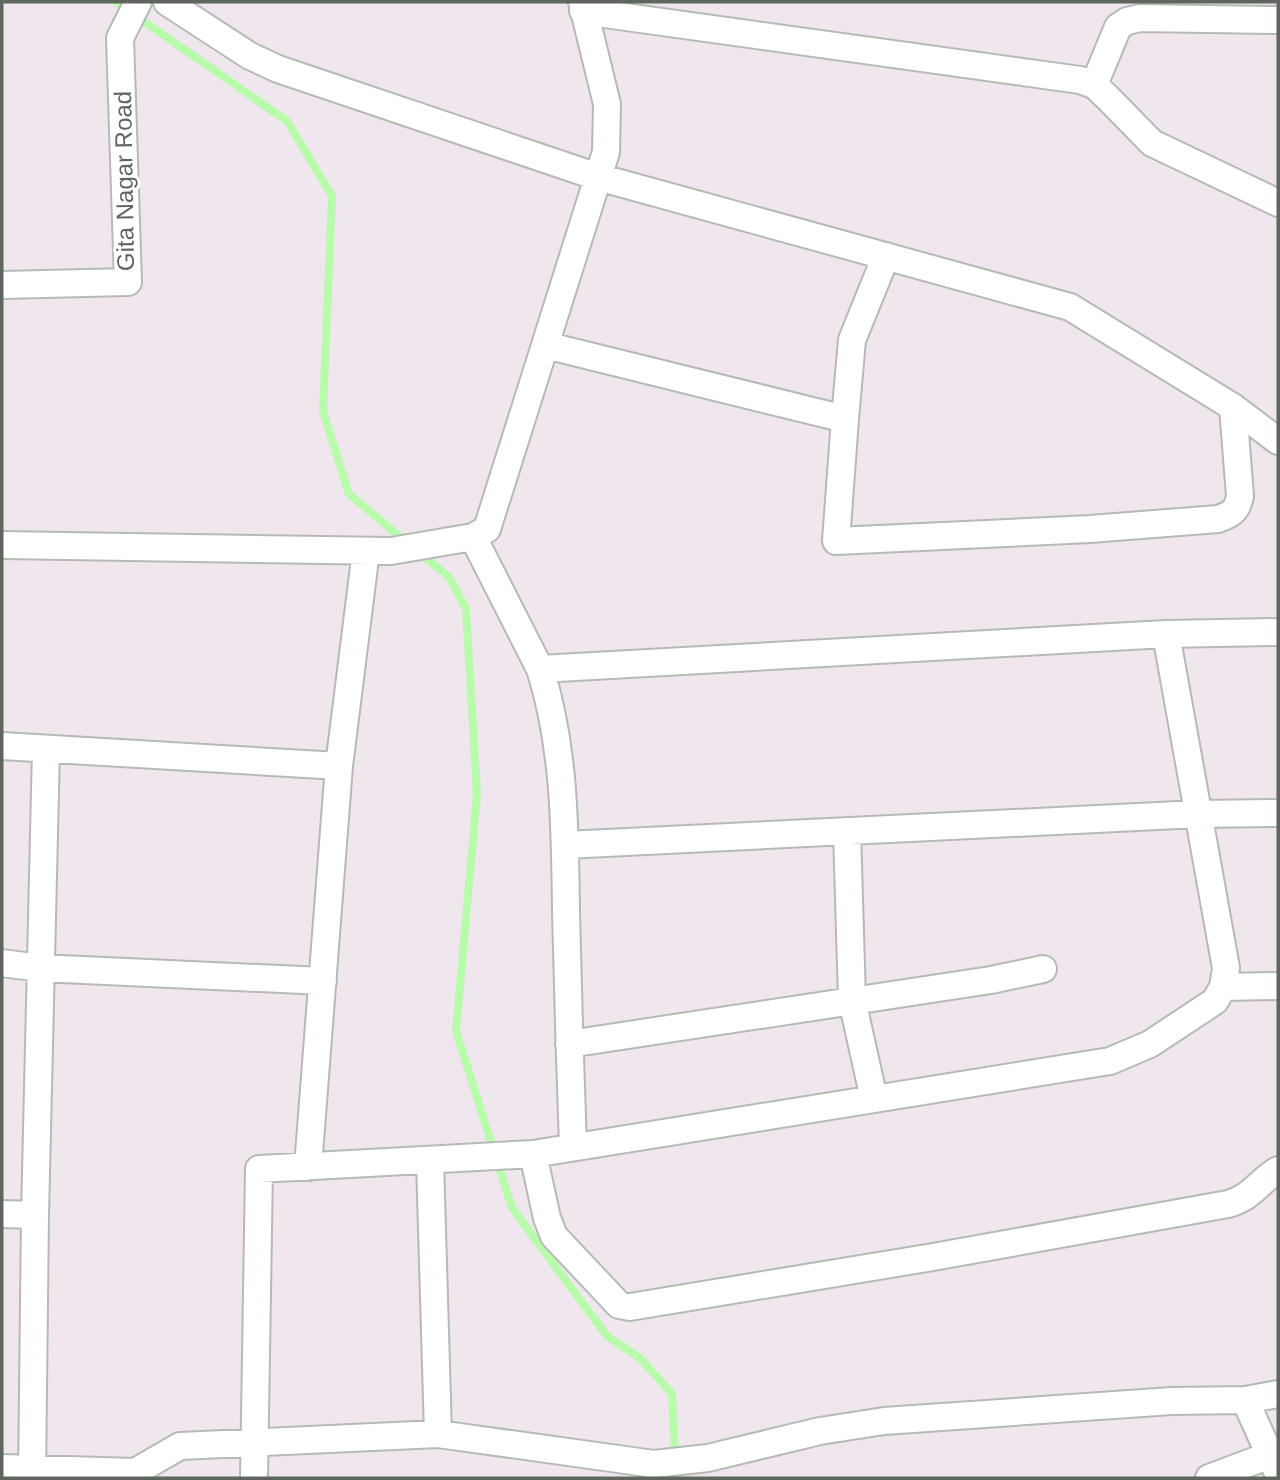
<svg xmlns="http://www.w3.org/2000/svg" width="1280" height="1480" font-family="Arial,sans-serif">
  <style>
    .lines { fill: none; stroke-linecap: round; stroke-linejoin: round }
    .stream { stroke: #b7fbab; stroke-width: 8 }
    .minor-casing { stroke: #b4bbb4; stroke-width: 30 }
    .minor { stroke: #fff; stroke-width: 26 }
    .labels { text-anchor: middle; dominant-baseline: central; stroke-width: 6; stroke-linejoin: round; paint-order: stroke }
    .street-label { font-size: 24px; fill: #5e665e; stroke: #fff }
  </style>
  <rect width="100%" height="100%" fill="#f0e7ee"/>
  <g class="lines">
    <path class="stream" d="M116,2L287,121L332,196L323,411L349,494L406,542
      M419,552L449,577L466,609L477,794L456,1031L512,1208L607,1336L641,1359L672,1394L676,1478"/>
    <defs>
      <path id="minor" d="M167,2L250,56L278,69L598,177L1070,307L1233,407L1278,441
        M583,11L1080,80L1094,85L1108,98L1152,143L1278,203
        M1094,85L1118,27L1127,21L1140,18L1278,20
        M2,285L128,282L120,38L138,2
        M545,345L845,419L836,541L1090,529L1218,519C1232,514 1237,511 1240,496L1233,407
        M845,419L852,340L886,256
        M473,537L540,669C565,747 565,831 566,912C568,990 570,1069 573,1147
        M2,545L391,551L473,537L487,529L606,152L607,104L582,2
        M1166,634L1278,632
        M2,746L339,766
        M847,831L852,1000L874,1099
        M565,845L1198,814L1278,813
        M2,963L40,968L323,981
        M1223,987L1278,986
        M569,1044L991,980L1043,969
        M533,1154L547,1218L554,1236L619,1305L630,1307L933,1257L1228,1204C1253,1197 1259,1181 1278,1170
        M430,1161L438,1434
        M308,1167L339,766L366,551
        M2,1214L35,1215
        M1245,1400L1278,1473
        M2,1468L135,1472L180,1446L438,1434L654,1464L708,1458L820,1431L884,1421L1172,1401L1245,1400L1278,1394
        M32,1478L35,1215L46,749
        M254,1478L259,1169L533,1154L1110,1061L1150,1044L1215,1001L1223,987L1226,968L1166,634L540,669
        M1209,1478L1270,1455"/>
    </defs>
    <use href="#minor" class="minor-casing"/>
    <use href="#minor" class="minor"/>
  </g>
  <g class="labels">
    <g class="street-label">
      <text transform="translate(124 181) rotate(-91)">Gita Nagar Road</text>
    </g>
  </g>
  <rect width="1280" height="1480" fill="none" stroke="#5e665e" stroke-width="7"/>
</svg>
